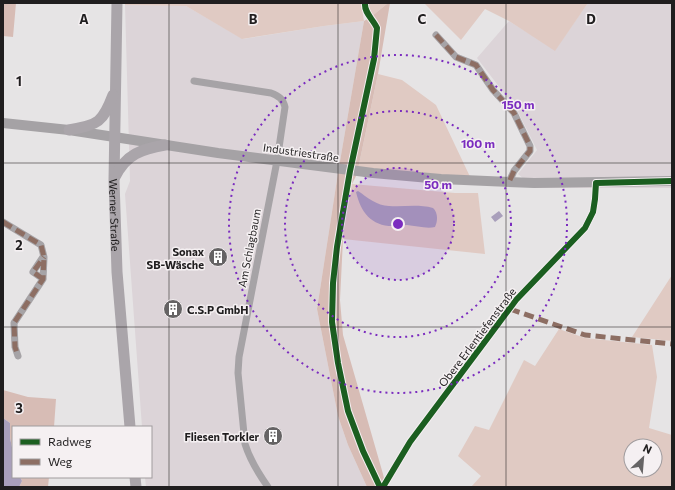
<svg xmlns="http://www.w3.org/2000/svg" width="675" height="490" font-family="Commissioner,sans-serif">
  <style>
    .built { fill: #dcd4d8 }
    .green { fill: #e0cac3; fill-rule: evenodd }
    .forest { fill: #d7bcb5 }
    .water { fill: #a99fbb }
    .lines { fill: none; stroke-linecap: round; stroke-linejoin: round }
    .street { stroke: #a6a3a6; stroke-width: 7 }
    .secondary { stroke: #a5a2a5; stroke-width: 10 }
    .primary { stroke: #aaa5aa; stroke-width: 11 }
    .quiet { stroke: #8d6e63; stroke-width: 5; stroke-dasharray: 10 5; stroke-linecap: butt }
    .cycleway-casing { stroke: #f5f0f2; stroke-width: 8 }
    .cycleway { stroke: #1b5e20; stroke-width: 6 }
    .grid { fill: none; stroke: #201e1f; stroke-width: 1; stroke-opacity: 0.55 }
    .ring { fill: none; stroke: #7b2cbf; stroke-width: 2; stroke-dasharray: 2 4 }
    .labels { text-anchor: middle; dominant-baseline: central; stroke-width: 3; stroke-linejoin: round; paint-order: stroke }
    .street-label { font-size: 11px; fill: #201e1f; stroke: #f5f0f2 }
    .poi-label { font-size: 11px; font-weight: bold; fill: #201e1f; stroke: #f5f0f2; text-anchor: end }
    .grid-label { font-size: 13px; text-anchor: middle; font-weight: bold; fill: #201e1f; stroke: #f5f0f2; stroke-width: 3; stroke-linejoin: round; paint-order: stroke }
    .centre { fill: #7b2cbf; stroke: #f5f0f2; stroke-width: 2 }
    .ring-label { font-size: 12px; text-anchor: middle; font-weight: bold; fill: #7b2cbf; stroke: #f5f0f2; stroke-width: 3; stroke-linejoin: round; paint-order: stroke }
  </style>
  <rect width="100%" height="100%" fill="#e6e4e5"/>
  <path class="built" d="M588,3H672V188H535L518,174L537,150L517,110L477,58L509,21L555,50Z
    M125,5L186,6L243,39L324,26L364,21L338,173L317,309L338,416L348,445L367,487H146L145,477H151V427H142L125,194L130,181Z"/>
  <path class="green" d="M125,3H363L362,9L364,21L324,26L242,39L186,6L125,5Z
    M367,3H388L372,16L367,8Z
    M424,3H588L555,51L509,21L485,9L461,40Z
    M378,74L402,80L436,105L473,183L357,174Z
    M352,184L455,193H478L485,254L343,239Z
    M672,275V341L632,337Z
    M559,329L585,338L652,345L657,377L649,428L672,435V487H471L481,476L458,456L475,426L489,430L524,360L535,366ZM631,446H655V470H631Z"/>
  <path class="forest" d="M3,3H16L13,37L3,36Z
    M388,3H390L378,74L357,174L352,184L343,239L340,300L343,335L383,474L386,487H367L348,445L338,416L317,309L338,173L364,21L372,16Z
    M3,390L28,397L56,399L54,427H13V452L10,438V423L3,418Z
    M20,477H49L48,487H19L22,481Z"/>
  <path class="water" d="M358,191C367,197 377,206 389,206C404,207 418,204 433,208C438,212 438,221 435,227C427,229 416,226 407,225C403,225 399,226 395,226C372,227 361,213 356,192Z
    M499,211L503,216L495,222L491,217Z
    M3,418L10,423V438L13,452V477H20L22,481L19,487H3Z"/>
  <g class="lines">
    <path class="street" d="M436,35L456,57L476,65L493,90L514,113L530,146V151L514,171L509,182
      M194,81L271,93C279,96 283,99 285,107L277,161L239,357L238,373L245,444C250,460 258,473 268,487
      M3,222L41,245L44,257L43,279L14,323L15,347L18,356
      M43,279L33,272L43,257
      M383,487L410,442L516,300L585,228L593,212L595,199L596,183"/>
    <path class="secondary" d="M3,123L69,130L218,153L373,173L441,179L534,183L672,181"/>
    <g class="primary">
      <path id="s1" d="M117,3L114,180L117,272L130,427"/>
      <path d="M69,130C98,124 102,124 113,95"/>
      <path d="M115,177C126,154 142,149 165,145"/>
      <path d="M135,477L136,487"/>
    </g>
    <path class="quiet" d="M436,35L456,57L476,65L493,90L514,113L530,146V151L514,171L509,182
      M3,222L41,245L44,257L43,279L14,323L15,347L18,356
      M43,279L33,272L44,257
      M510,309L585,335L672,344"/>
    <defs>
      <path id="cycleway" d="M365,3C364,13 373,19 377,28L374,59L350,171L337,247L333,283L332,322L338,363L348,411L363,451L380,487
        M383,487L410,442L516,300L585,228L593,212L595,199L596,183L672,181"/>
    </defs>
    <use href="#cycleway" class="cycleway-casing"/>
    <use href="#cycleway" class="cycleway"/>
  </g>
  <path class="grid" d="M169,3V487M338,3V487M506,3V487M3,163H672M3,327H672"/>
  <circle cx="398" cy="224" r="56" fill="#7b2cbf" fill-opacity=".12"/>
  <g class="ring">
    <circle cx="398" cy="224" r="56"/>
    <circle cx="398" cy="224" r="113"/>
    <circle cx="398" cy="224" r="169"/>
  </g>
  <defs>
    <symbol id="building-disc" viewBox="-11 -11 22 22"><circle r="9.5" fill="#656364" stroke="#f5f0f2"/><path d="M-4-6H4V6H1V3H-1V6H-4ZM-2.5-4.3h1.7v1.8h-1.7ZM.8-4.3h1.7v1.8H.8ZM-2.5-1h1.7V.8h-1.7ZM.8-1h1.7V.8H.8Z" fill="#fff"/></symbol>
  </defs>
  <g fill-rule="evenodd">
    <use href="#building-disc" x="207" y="246" width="22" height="22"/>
    <use href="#building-disc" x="162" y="298" width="22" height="22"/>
    <use href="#building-disc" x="262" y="425" width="22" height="22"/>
  </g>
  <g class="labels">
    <g class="street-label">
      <text transform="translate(301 152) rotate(8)">Industriestraße</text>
      <text stroke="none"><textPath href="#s1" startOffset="212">Werner Straße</textPath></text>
      <text transform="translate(249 248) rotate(-79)">Am Schlagbaum</text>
      <text transform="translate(477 337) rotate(-53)">Obere Erlentiefenstraße</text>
    </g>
    <g class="poi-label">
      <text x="204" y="251">Sonax<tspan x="204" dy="13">SB-Wäsche</tspan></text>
      <text x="187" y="309" text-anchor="start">C.S.P GmbH</text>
      <text x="259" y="436">Fliesen Torkler</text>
    </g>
  </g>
  <g class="grid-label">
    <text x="84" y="24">A</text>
    <text x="253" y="24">B</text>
    <text x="422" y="24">C</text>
    <text x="591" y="24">D</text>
    <text x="19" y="86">1</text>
    <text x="19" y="250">2</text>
    <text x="19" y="413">3</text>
  </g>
  <circle cx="398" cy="224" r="6" class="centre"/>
  <g class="ring-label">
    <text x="518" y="109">150 m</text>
    <text x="478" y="148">100 m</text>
    <text x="438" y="189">50 m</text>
  </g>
  <rect width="675" height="490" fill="none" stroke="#201e1f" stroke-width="8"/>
  <rect x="12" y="426" width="140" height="52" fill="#f5f0f2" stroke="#a09c9e"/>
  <rect x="20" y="439" width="20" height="6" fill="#1b5e20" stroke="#a09c9e"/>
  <text x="48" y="446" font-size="12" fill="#201e1f">Radweg</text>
  <rect x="20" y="459" width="20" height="6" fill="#8d6e63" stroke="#a09c9e"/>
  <text x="48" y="466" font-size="12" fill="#201e1f">Weg</text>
  <g transform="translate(643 458) rotate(26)"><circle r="19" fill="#f5f0f2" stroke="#a09c9e"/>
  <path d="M0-3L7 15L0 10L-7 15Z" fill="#656364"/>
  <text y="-6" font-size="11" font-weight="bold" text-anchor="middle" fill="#201e1f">N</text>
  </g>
</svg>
